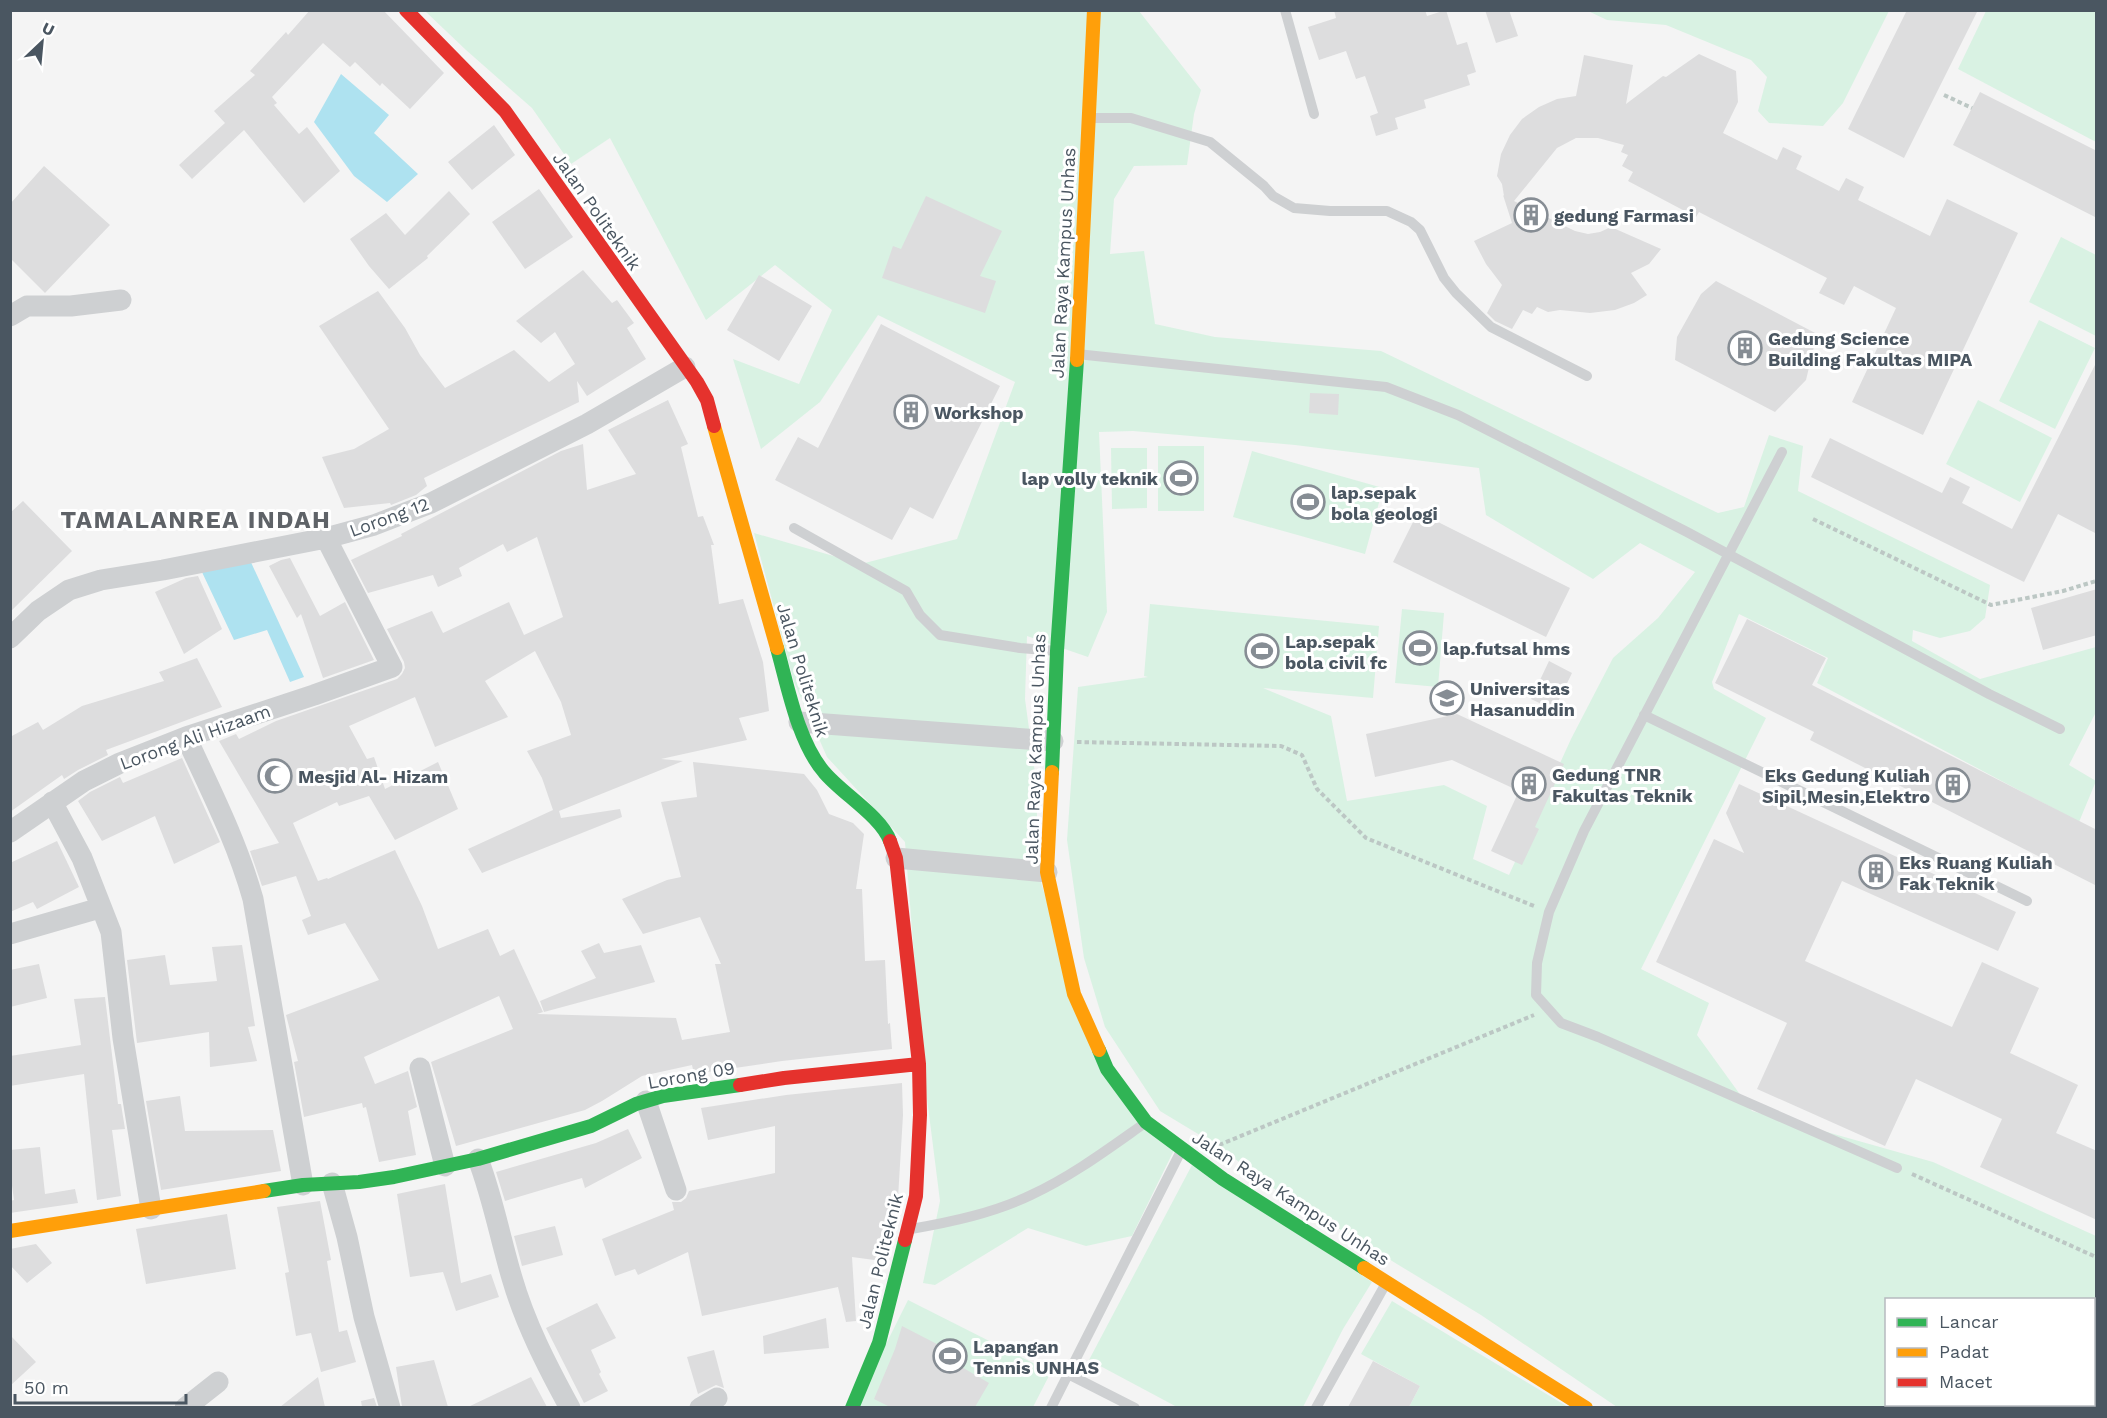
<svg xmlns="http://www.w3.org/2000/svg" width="2107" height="1418" font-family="'Work Sans',sans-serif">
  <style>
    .green { fill: #d9f2e3 }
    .water { fill: #aee2f0 }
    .building { fill: #ddddde }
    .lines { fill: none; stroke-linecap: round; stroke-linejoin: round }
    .path { stroke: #bcc7c4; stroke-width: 4; stroke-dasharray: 4.5 3; stroke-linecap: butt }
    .lane { stroke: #ced0d2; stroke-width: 10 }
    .street { stroke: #ced0d2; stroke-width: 21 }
    .fast { stroke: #30b455; stroke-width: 14 }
    .slow { stroke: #ff9f0a; stroke-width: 14 }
    .jam { stroke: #e5322d; stroke-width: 14 }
    .labels { text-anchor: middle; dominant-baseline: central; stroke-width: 6; stroke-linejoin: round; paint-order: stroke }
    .street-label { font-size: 18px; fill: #4a5661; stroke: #fff }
    .poi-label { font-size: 18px; font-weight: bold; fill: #4a5661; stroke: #fff; text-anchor: start }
    .district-label { font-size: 24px; font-weight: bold; letter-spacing: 1.5px; fill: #5f6368; stroke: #fff }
  </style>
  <rect width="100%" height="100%" fill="#f4f4f4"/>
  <path class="green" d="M425,11H1139L1201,90L1194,114L1187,165L1134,166L1114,199L1110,254L1144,251L1155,324L1215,337L1381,351L1718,513L1744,507L1769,435L1803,446L1798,491L1990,585L1985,618L1970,631L1940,638L1913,630L1912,641L1980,679L2096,647V712L2069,765L2096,781L2079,822L1817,683L1828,658L1739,614L1712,682L1714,689L1766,718L1641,969L1709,1003L1697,1035L1752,1111L1933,1162L2096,1236V1336L2094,1341V1300H1886V1404L2053,1405L2051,1407H1617L1481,1315L1280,1193L1218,1146L1160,1111L1105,1027L1084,958L1067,840L1078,687L1148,677L1144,676L1150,604L1379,626L1373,698L1263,688L1331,716L1347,801L1444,785L1487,806L1473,859L1509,875L1571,739L1613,658L1658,618L1695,572L1640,543L1593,579L1486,515L1479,468L1295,445L1133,431L1099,432L1107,612L1088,657L1027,636L1025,699L1035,773L1040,879L1092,1050L1174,1150L1132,1236L1086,1246L1028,1228L935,1285L923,1283L940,1201L923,1067L905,842L827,757L794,682L754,533L861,564L957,539L1015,382L878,315L820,402L761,449L733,359L799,384L832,310L775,265L706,320L610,138L571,164L532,108L466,50Z
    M1588,11L1889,10V11L1843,103L1823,126L1769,123L1758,111L1767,77L1751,60L1666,25L1607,20Z
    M1986,11H2096V142L1958,69Z
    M2061,237L2096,255V336L2029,302Z
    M2039,320L2095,348L2055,429L1999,401Z
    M1978,400L2052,438L2020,502L1946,464Z
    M1158,446H1204V511H1158Z
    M1111,448H1147V508L1112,509Z
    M1252,451L1383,488L1365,554L1233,517Z
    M1402,609L1444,613L1438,687L1395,683Z
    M1192,1165L1372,1282L1343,1329L1303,1407H1177L1089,1360Z
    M908,1300L1051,1372L1033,1407L854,1408Z
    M1392,1301L1568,1407H1409L1420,1386L1361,1354Z"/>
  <path class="water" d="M341,74L389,115L374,133L418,174L387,202L354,176L314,122Z
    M249,558L304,677L290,682L267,630L234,640L201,570Z"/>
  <path class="building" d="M310,10H383L444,73L410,109L382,83L380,86L355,62L350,67L323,43L272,97L277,103L274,105L299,134L307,127L340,171L304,203L244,130L192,179L179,165L225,123L214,111L255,75L250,71L286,32L288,35Z
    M1334,10H1425L1427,16L1446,10L1457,45L1467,42L1476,72L1467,75L1470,85L1424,100L1426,108L1395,118L1398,129L1376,136L1370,116L1378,113L1365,76L1356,79L1346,51L1319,60L1308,27L1336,18Z
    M1485,10H1509L1518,36L1496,43Z
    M1907,10H1978L1904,158L1848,129Z
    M1699,54L1736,71L1738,102L1723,133L1777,160L1783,147L1802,156L1796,169L1839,191L1846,178L1864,187L1858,200L1930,236L1947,199L2018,233L1923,435L1852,402L1896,308L1854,286L1844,305L1819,293L1827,278L1699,212L1696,217L1628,181L1633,172L1622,166L1628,155L1621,152L1624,145L1598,138H1576L1557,148L1514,201L1575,231L1588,234L1600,232L1611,227L1661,249L1649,264L1631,273L1647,295L1634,303L1615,310L1590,313L1560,310L1548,312L1537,307L1532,314L1523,310L1512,329L1495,321L1487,313L1502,285L1486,264L1474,241L1512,223L1503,195L1504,196L1502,184L1497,176L1501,154L1510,135L1522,119L1539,107L1557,99L1576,96L1584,55L1633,65L1626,104L1663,76L1666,77Z
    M1980,92L2097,151V218L1953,145Z
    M494,125L515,155L472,190L448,162Z
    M44,166L110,225L45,293L10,258V204Z
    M539,189L573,237L525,269L492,222Z
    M449,191L470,214L427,256L428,258L389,289L369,266L350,239L386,213L405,235Z
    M926,196L1002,231L980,276L996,281L985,313L882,278L893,246L901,249Z
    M583,270L612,303L617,300L634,323L627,328L646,359L587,396L577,381L579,402L424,478L427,486L416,495L391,505L390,503L344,508L322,457L354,449L389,429L319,326L378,291L405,328L420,355L445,388L514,350L549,382L575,364L555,332L541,343L516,321Z
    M759,275L812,306L779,361L727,330Z
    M1716,281L1817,334L1806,380L1775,412L1675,360L1677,337L1701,294Z
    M881,324L1000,386L933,519L910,507L892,540L775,480L798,437L818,448Z
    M2097,361V534L2058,514L2024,582L1811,477L1830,438L1942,493L1950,477L1970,487L1962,503L2012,529Z
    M1310,393L1339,394L1338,415L1309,413Z
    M668,400L688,444L681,447L698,517L703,516L714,545H711L719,604L743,599L763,662L769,711L739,718L747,740L661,759L683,761L559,811L561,818L620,809L622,817L482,873L468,849L553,810L542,778L527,751L571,735L561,702L535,651L485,681L508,717L435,747L415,697L349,726L367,759L374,757L385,789L438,762L458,809L395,840L369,796L339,806L337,802L293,823L318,881L327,878L328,879L395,850L422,906L438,949L488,929L500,956L514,949L543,1012L537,1014L676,1018L682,1040L730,1032L715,964H721L700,917L643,934L622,899L667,880L681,877L661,802L697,797L693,762L804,774L817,790L829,814L853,823L864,834L856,889H862L865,961L885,960L888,1024L890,1023L892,1049L782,1061L694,1074L692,1065L642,1076L602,1101L585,1110L456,1146L431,1062L513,1029L499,996L364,1057L375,1084L408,1071L417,1107L408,1111L416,1155L379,1162L366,1107L363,1108L362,1103L304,1117L294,1062L298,1061L286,1015L379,980L345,923L308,935L302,920L311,916L296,876L262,886L250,851L279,843L219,741L236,734L239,739L276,721L397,679L402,674L405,668L404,662L387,629L432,611L443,633L509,602L524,635L563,617L537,537L507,552L503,544L459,568L462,576L438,587L433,575L368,593L351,560L402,536L401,534L474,496L561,451L583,444L587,490L636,474L608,430Z
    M23,501L72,551L10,612V513Z
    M1418,512L1570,588L1546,637L1393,562Z
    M290,558L320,616L345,602L374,660L323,678L301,614L297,618L269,566L281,560Z
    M198,576L222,629L184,654L155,592L186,578Z
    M2097,589V635L2043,650L2031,608Z
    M1747,619L1826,658L1812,685L2097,830V886L1810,740L1814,732L1715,683Z
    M197,658L222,707L106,750L108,755L78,770L64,779L62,775L10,812V737L38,722L43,730L82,706L164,681L159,672Z
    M1549,661L1572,673L1554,710L1531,699Z
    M1457,714L1564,764L1535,827L1539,829L1522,865L1491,851L1519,791L1452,760L1375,777L1366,734Z
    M182,758L220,842L174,864L155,816L102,841L78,801L90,792L120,777L123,783Z
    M1739,784L2016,912L1998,951L1842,881L1805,961L1952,1027L1982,962L2039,988L2010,1053L2078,1085L2056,1133L2097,1151V1220L1980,1167L2002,1119L1916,1079L1885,1146L1757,1089L1787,1023L1656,962L1714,839L1744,853L1726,813Z
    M57,841L79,887L37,909L33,902L10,912V863Z
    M599,943L604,953L641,945L655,982L544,1012L540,1001L596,978L581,951Z
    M242,945L255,1026L248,1027L257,1061L210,1067L209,1032L137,1043L127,960L165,955L170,985L217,981L212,947Z
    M39,964L47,998L10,1007V970Z
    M105,997L118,1104H121L125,1129L112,1130L121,1196L97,1200L84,1074L10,1086V1056L81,1045L74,999Z
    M902,1083L903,1115L898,1198L882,1261L852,1257L856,1321L846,1322L838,1287L702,1316L688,1252L638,1275L635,1269L615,1276L602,1239L674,1210L672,1202H681L686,1198L689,1191L775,1173V1126L708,1140L701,1108L786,1095Z
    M180,1096L185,1131L273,1130L281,1171L161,1190L146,1101Z
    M628,1129L642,1158L585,1188L582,1178L505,1201L496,1172L596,1143Z
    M40,1147L45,1194L75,1189L78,1203L10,1213V1201L14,1200L10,1171V1150Z
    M445,1184L461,1283L491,1274L499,1297L456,1311L443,1272L410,1277L397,1194Z
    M320,1201L331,1260L327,1261L339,1332L347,1330L356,1362L321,1372L311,1333L296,1336L285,1273L289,1272L277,1207Z
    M227,1214L236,1269L146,1284L136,1229Z
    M555,1226L563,1255L522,1266L514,1236Z
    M36,1244L52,1263L27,1283L10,1265V1249Z
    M597,1303L616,1338L591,1350L601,1372L599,1374L608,1391L584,1403L546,1328Z
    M826,1318L829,1348L764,1354L763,1336Z
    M902,1326L964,1358L960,1366L989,1383L975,1407H890L874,1399L895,1349Z
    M10,1335L36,1362L10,1386Z
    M714,1350L724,1388L716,1385L698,1394L687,1357Z
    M434,1360L448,1407H402L396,1367Z
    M1373,1361L1420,1386L1409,1407H1348Z
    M318,1377L325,1407H280Z
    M531,1377L547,1407H468Z
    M374,1398L377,1407H362L361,1401Z"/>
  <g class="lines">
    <path class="path" d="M1944,95L1972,108
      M1813,519L1991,605L2063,591L2096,581
      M1077,742L1281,746L1302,755L1317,789L1366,838L1534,906
      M1219,1145L1534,1015
      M1912,1174L2096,1257
      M2094,1305L2096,1304
      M1991,1408L1993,1404"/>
    <path class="lane" d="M1285,10L1314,114
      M1091,118H1131L1210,142L1264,186L1273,196L1294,208L1330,211H1387L1411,222L1420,230L1444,278L1456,293L1491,327L1587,376
      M1077,354L1386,387L1458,415L1687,532L1989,694L2060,729
      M1782,452L1584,831L1549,912L1537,963L1536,995L1561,1023L1598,1037L1897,1168
      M794,528L906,591L920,615L940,635L1020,648L1057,651
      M1644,715L2027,901
      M911,1229C951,1222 994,1213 1031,1195C1072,1176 1108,1149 1145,1123
      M1068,1374L1135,1408
      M1051,1408L1181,1151
      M1316,1408L1385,1285"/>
    <path class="street" d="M10,316L27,306H71L121,300
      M10,638L38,611L69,590L101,580L163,570L326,538L374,525L431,503L587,424L685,367
      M799,722L1053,741
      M186,737C211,791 237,842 253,899L303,1185
      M52,802L82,858L111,932L123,1038L151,1209
      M10,832L84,781L120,763L186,737L314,695L392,667L326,538
      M896,858L1047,872
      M10,934L100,908
      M420,1068L445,1166
      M646,1101L676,1190
      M478,1159C493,1198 500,1238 512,1278C525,1323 547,1366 570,1408
      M332,1183L347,1237L364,1317L390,1408
      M2094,1383L2096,1380
      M185,1408L218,1382
      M700,1408L717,1398
      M2075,1408L2077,1404"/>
    <path class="fast" d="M777,648C788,687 798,742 824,772C841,793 881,816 890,841
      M1052,772L1057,651L1077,360
      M1099,1050L1107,1069L1146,1122L1223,1179L1364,1268
      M264,1191L303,1185L359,1182L394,1177L478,1159L591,1126L636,1104L663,1096L740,1085
      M852,1408L879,1343L905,1240"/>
    <path class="slow" d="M1077,360L1094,10
      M714,426L777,648
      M1052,772L1047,872L1074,994L1099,1050
      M10,1231L264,1191
      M1364,1268L1586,1408"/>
    <path class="jam" d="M406,10L505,111L697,382L707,400L714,426
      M890,841L896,858L919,1064L920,1115L916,1196L905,1240
      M740,1085L784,1078L919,1064"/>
  </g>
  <defs>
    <symbol id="building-ring" viewBox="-11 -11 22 22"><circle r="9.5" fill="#fff" stroke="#868d94" stroke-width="1.5"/><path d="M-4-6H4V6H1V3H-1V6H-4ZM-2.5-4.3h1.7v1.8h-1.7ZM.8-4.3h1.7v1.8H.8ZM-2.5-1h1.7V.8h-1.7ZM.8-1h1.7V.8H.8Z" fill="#868d94"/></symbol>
    <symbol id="stadium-ring" viewBox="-11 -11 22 22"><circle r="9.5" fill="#fff" stroke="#868d94" stroke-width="1.5"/><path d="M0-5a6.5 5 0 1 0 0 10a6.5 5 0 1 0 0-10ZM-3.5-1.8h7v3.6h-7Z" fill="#868d94"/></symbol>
    <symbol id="university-ring" viewBox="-11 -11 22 22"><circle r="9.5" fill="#fff" stroke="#868d94" stroke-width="1.5"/><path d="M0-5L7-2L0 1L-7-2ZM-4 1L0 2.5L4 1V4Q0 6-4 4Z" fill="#868d94"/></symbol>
    <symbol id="mosque-ring" viewBox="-11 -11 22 22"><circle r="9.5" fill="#fff" stroke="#868d94" stroke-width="1.5"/><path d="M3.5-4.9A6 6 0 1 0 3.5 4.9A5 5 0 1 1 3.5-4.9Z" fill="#868d94"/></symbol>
  </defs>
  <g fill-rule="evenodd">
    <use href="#building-ring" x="1512" y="196" width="38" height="38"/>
    <use href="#building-ring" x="1726" y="329" width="38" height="38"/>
    <use href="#building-ring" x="892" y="393" width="38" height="38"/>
    <use href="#stadium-ring" x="1162" y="459" width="38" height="38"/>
    <use href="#stadium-ring" x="1289" y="483" width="38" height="38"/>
    <use href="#stadium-ring" x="1401" y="629" width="38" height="38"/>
    <use href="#stadium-ring" x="1243" y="632" width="38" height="38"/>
    <use href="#university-ring" x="1428" y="679" width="38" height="38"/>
    <use href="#mosque-ring" x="256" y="757" width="38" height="38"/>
    <use href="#building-ring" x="1510" y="765" width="38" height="38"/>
    <use href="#building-ring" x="1934" y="766" width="38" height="38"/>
    <use href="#building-ring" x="1857" y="853" width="38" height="38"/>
    <use href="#stadium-ring" x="931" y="1337" width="38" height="38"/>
  </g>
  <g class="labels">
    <g class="street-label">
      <text transform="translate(597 211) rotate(55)">Jalan Politeknik</text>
      <text transform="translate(1063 263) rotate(-87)">Jalan Raya Kampus Unhas</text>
      <text transform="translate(389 517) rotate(-20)">Lorong 12</text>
      <text transform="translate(803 670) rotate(73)">Jalan Politeknik</text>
      <text transform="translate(195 737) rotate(-20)">Lorong Ali Hizaam</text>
      <text transform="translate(1035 749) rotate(-88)">Jalan Raya Kampus Unhas</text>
      <text transform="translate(691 1075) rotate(-10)">Lorong 09</text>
      <text transform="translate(1291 1198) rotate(33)">Jalan Raya Kampus Unhas</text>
      <text transform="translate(880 1261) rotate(-76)">Jalan Politeknik</text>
    </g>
    <g class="poi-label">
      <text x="1554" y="215">gedung Farmasi</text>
      <text x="1768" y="338">Gedung Science<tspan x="1768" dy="21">Building Fakultas MIPA</tspan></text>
      <text x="934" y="412">Workshop</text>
      <text x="1158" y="478" text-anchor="end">lap volly teknik</text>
      <text x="1331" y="492">lap.sepak<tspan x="1331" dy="21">bola geologi</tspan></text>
      <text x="1285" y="641">Lap.sepak<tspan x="1285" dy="21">bola civil fc</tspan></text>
      <text x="1443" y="648">lap.futsal hms</text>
      <text x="1470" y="688">Universitas<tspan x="1470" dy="21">Hasanuddin</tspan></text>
      <text x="1552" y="774">Gedung TNR<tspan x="1552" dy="21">Fakultas Teknik</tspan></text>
      <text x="1930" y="775" text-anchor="end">Eks Gedung Kuliah<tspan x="1930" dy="21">Sipil,Mesin,Elektro</tspan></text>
      <text x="298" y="776">Mesjid Al- Hizam</text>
      <text x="1899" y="862">Eks Ruang Kuliah<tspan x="1899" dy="21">Fak Teknik</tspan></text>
      <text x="973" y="1346">Lapangan<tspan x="973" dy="21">Tennis UNHAS</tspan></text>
    </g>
    <g class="district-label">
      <text x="196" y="520">TAMALANREA INDAH</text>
    </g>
  </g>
  <rect width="2107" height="1418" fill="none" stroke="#4a5661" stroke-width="24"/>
  <rect x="1885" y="1298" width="210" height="108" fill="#ffffff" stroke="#b7bbc0" stroke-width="1.5"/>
  <rect x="1897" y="1318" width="30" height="9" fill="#30b455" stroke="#b7bbc0" stroke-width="1.5"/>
  <text x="1939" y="1328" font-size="18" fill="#4a5661">Lancar</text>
  <rect x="1897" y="1348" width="30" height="9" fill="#ff9f0a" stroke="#b7bbc0" stroke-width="1.5"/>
  <text x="1939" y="1358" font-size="18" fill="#4a5661">Padat</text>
  <rect x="1897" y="1378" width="30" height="9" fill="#e5322d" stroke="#b7bbc0" stroke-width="1.5"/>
  <text x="1939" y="1388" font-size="18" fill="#4a5661">Macet</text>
  <g transform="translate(42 42) rotate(26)" stroke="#ffffff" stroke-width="4.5" paint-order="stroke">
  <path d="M0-4.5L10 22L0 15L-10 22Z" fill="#4a5661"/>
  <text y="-9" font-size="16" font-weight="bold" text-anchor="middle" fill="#4a5661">U</text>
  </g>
  <path d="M15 1394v9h171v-9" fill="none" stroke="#4a5661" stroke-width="3"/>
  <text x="24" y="1394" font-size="18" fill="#4a5661" stroke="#ffffff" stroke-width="4.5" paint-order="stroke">50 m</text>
</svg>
